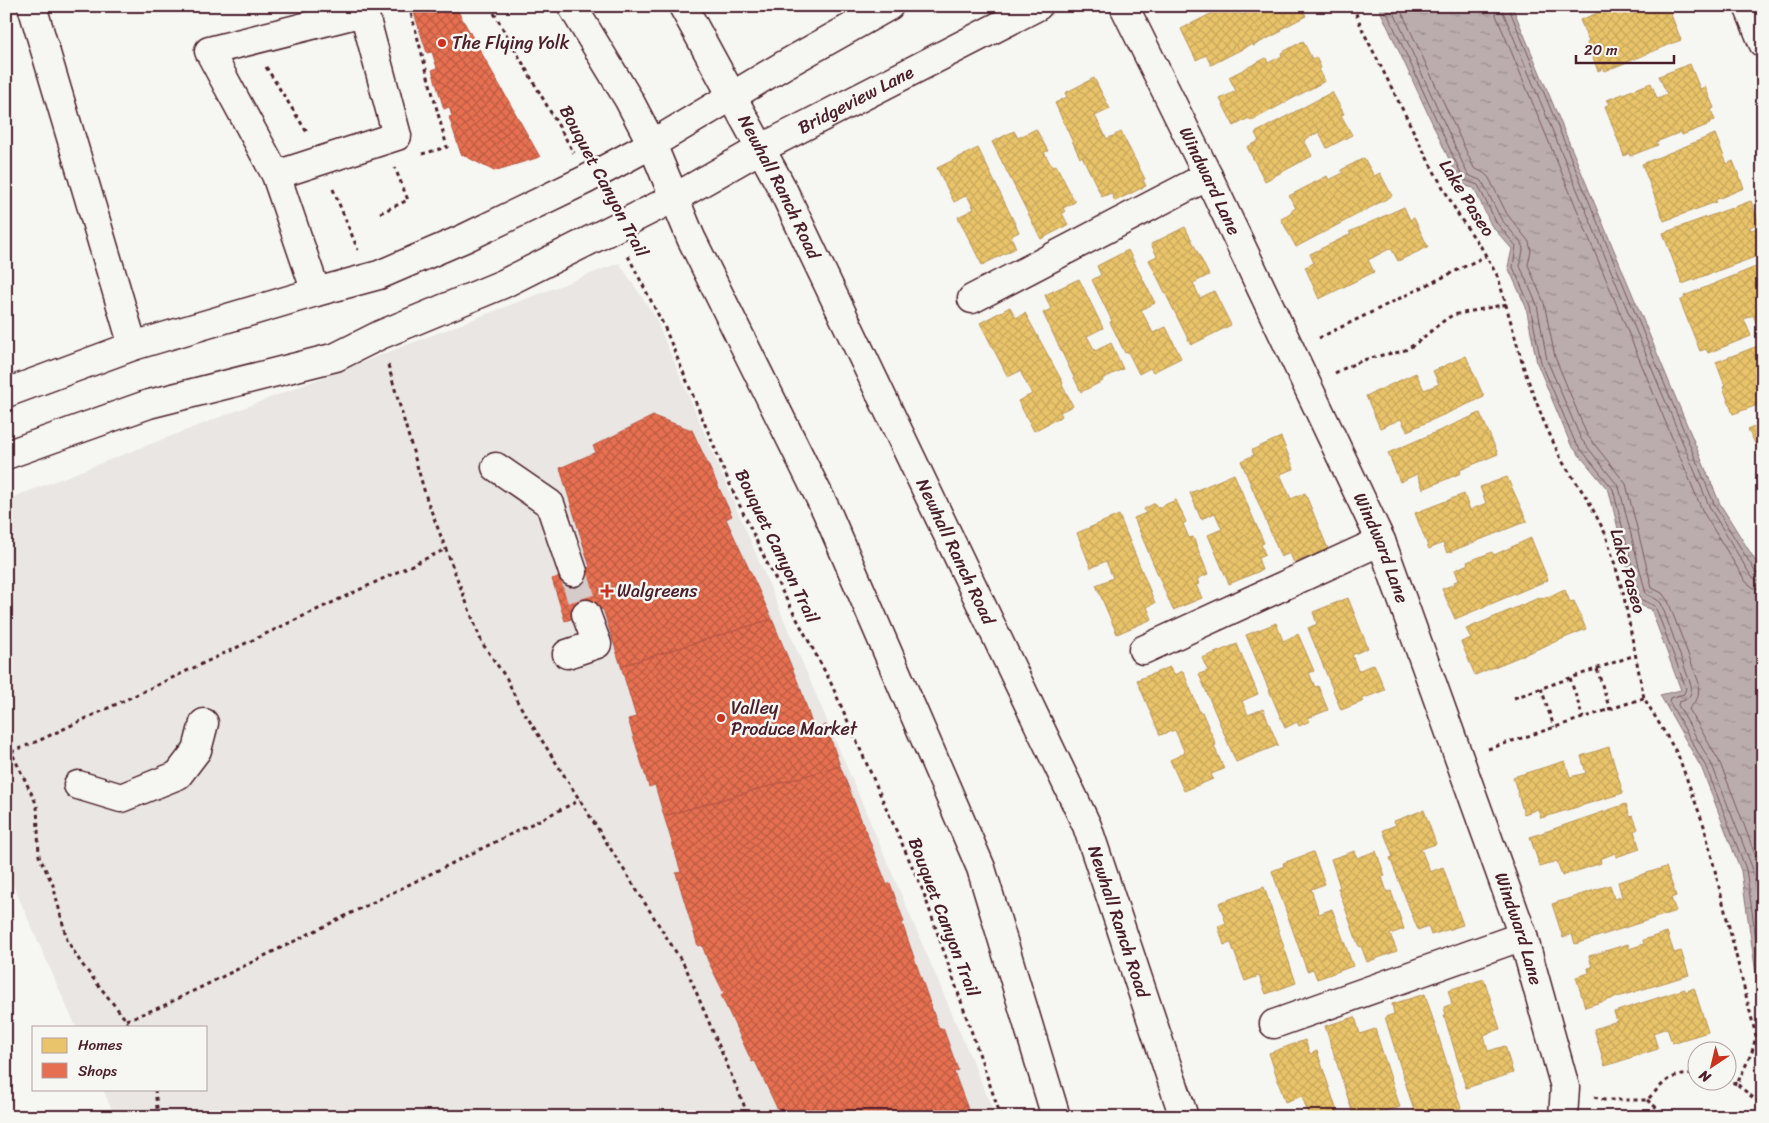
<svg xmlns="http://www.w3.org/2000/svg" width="1769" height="1123" font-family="Sriracha,sans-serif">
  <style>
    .built { fill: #e9e6e3 }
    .water { fill: url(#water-ripples); stroke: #8e747a }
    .homes { fill: url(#homes-cross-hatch); stroke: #b99257 }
    .shops { fill: url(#shops-cross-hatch); stroke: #b85746 }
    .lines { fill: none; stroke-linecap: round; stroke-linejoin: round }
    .shore { stroke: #77585f; stroke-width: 1 }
    .minor-tunnel { stroke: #d4cbca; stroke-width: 28; stroke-dasharray: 28 14; stroke-linecap: butt }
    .minor-casing { stroke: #4a1f2b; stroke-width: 31 }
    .major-casing { stroke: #4a1f2b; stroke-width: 31 }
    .path { stroke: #4a1f2b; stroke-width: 3; stroke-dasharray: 4 4; stroke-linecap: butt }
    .minor { stroke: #f6f6f2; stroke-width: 28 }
    .major { stroke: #f6f6f2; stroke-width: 28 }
    .poi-dot { fill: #c8321e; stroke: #f6f6f2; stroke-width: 2 }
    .labels { text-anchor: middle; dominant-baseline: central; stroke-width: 5; stroke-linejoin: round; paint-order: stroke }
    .poi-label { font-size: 18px; fill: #4a1f2b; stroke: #f6f6f2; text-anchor: start }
    .street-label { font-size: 18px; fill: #4a1f2b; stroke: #f6f6f2 }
  </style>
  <defs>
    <pattern id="water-ripples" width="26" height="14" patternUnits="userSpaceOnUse" patternTransform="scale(1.25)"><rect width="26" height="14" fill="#bbadae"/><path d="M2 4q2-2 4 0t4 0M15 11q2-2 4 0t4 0" fill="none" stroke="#9a8c8e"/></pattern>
    <pattern id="homes-cross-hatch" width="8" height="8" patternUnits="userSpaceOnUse" patternTransform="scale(1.25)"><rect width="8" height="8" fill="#e9c46a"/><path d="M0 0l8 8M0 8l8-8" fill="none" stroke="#c9a85c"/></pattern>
    <pattern id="shops-cross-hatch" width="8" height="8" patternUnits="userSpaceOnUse" patternTransform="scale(1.25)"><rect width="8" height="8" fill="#e76f51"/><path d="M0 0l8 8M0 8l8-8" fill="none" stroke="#bd5b43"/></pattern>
  </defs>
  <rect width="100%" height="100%" fill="#f6f6f2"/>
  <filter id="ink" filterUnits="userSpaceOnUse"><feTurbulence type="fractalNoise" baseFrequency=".02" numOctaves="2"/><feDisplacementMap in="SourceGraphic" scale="10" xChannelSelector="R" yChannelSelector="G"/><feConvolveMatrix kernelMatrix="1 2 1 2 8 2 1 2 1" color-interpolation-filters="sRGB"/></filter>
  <g filter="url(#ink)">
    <path class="built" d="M619,263L654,315L996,1117H115L103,1089H206V1027H76L6,869V500Z"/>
    <path class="water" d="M1378,6H1512L1720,504L1763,573V1000L1759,994L1741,871L1702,769L1660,695L1681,690L1651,609L1636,604L1609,491L1571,445L1537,363L1526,307L1508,267L1512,249L1491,225L1474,188L1461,185Z"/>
    <path class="homes" d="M1226,6H1237L1241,15L1258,6H1301L1306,16L1281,29L1282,31L1253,46L1252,44L1211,65L1206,55L1196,60L1181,29Z
      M1615,6H1674L1675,10L1670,12L1681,40L1605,71L1604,68L1598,71L1587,43L1589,42L1580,20Z
      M1303,41L1312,59L1316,57L1321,68L1319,69L1325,81L1251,121L1249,118L1234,126L1220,99L1236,91L1229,77L1266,58L1268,63L1282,56L1281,53Z
      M1690,64L1700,89L1705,87L1714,108L1711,110L1715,120L1709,122L1710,124L1682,135L1681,132L1656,142L1658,145L1630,156L1629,153L1624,156L1605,106L1610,104L1607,100L1651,83L1657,98L1667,94L1659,76Z
      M1094,78L1110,109L1095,116L1107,139L1121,132L1145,179L1143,180L1146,186L1115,201L1111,193L1102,197L1082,156L1080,158L1055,103L1067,97L1065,93Z
      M1332,92L1344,114L1341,115L1352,135L1327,148L1319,132L1304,140L1312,156L1265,181L1247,147L1259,141L1255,133Z
      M1036,129L1048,151L1044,152L1052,167L1056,165L1075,202L1063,208L1065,212L1062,213L1068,225L1041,239L992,142L1014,131L1018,138Z
      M1715,134L1727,164L1733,161L1744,188L1715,200L1716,202L1664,221L1642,164Z
      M978,148L1019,232L1011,236L1016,248L982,265L958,217L974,209L967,195L954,202L937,168Z
      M1364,158L1374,176L1380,173L1392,196L1296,247L1281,219L1292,213L1291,211L1296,208L1289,196L1327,176L1329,180L1343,173L1341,170Z
      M1751,201L1759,223L1750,227L1751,230L1758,228L1763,242V254L1682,284L1663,233Z
      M1404,207L1410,220L1414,218L1428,247L1398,261L1391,248L1368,260L1374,272L1319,299L1305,267L1314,263L1310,254L1351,234L1349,232Z
      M1185,227L1209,275L1193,283L1200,298L1214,291L1231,325L1191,345L1149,260L1157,256L1151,244Z
      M1128,250L1155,303L1141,310L1153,333L1166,327L1181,358L1153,372L1150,368L1139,374L1128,352L1125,353L1110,322L1112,321L1092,280L1101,275L1097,266Z
      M1763,264V333L1761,334L1753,315L1744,319L1751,336L1708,353L1706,349L1700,351L1680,301L1685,298L1684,296Z
      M1079,279L1103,328L1087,336L1095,351L1111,343L1123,369L1102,379L1103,381L1081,392L1043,313L1051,309L1045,295Z
      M1010,307L1016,318L1025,313L1063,383L1062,385L1073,406L1060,412L1062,416L1034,431L1018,401L1032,394L1020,371L1008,377L980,323Z
      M1763,344V403L1733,414L1723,387L1725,386L1716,362Z
      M1466,356L1484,397L1407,431L1401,419L1380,428L1366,396L1416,373L1424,390L1439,384L1433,371Z
      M1480,413L1498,454L1460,470L1461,473L1423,489L1417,474L1400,482L1388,453Z
      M1763,422V458L1748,430Z
      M1281,437L1294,469L1280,474L1291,499L1305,493L1328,549L1294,563L1290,553L1281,557L1241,461L1254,455L1252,450Z
      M1234,474L1264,543L1261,544L1265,555L1258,558L1262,570L1229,584L1208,535L1222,529L1215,513L1201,519L1190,493Z
      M1507,477L1527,521L1447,553L1443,543L1429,549L1415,513L1464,494L1470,510L1486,503L1480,487Z
      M1176,500L1186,522L1183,524L1189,538L1193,537L1208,574L1197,579L1199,584L1196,585L1202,598L1173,610L1134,518L1146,513L1144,509L1155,503L1157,508Z
      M1119,515L1155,603L1147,607L1152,619L1117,634L1096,585L1113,578L1106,561L1091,568L1077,533Z
      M1531,538L1548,580L1455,619L1442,589L1455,584L1454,582L1459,580L1455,570L1468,564L1467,562L1492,552L1494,555Z
      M1565,590L1570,602L1574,601L1586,629L1475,675L1461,642L1471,638L1466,629L1541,597L1542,599Z
      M1348,598L1368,648L1352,655L1358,671L1374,664L1385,690L1362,699L1364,701L1341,710L1308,628L1317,624L1313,612Z
      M1276,623L1283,641L1298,634L1314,671L1309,673L1315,687L1318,686L1328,710L1308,718L1310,721L1299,726L1297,722L1285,728L1246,635Z
      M1237,644L1258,694L1242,701L1248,715L1263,709L1278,745L1236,762L1199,674L1208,671L1202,658Z
      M1170,667L1174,675L1183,671L1200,713L1202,712L1216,745L1214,746L1224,769L1211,774L1213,779L1184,791L1170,760L1185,753L1175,730L1160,735L1137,680Z
      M1609,747L1623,793L1541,818L1538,809L1524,814L1513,777L1565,761L1570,777L1586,773L1581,756Z
      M1626,804L1630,817L1633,816L1638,829L1634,831L1640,849L1616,857L1615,853L1600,859L1601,863L1562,876L1557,861L1540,867L1530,837Z
      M1424,810L1436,844L1421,849L1430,872L1443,867L1463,925L1431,935L1428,926L1418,930L1390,858L1393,857L1383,830L1396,825L1394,821Z
      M1355,851L1357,858L1376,851L1385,876L1382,877L1387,892L1391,891L1404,929L1390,934L1397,951L1367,962L1361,946L1359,947L1338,888L1340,887L1331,859Z
      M1313,852L1325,884L1311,889L1319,914L1332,909L1353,966L1317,979L1313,969L1307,971L1272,871L1284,866L1283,863Z
      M1666,867L1676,896L1671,898L1676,911L1575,944L1572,934L1563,938L1552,904L1610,885L1614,899L1622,897L1618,882Z
      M1264,887L1296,983L1266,994L1259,976L1245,981L1231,943L1224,945L1218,926L1226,923L1219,903Z
      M1667,932L1674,953L1681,951L1689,975L1585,1007L1576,977L1589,973L1588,968L1592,967L1589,956L1628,944L1629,949L1644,944L1643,940Z
      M1484,979L1500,1029L1484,1035L1488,1051L1505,1046L1513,1073L1466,1088L1444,1015H1446L1444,1007L1452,1004L1448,990Z
      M1694,988L1708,1032L1672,1043L1667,1028L1653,1033L1658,1049L1605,1066L1594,1029L1617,1021L1614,1012L1685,989V992Z
      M1425,994L1461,1108L1433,1117H1430L1429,1113L1416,1117L1385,1017L1394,1014L1392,1004Z
      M1355,1017L1360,1034L1375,1029L1400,1107L1380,1113L1381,1117H1354L1325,1026Z
      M1305,1040L1310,1054L1317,1051L1339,1117H1297L1308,1113L1302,1096L1285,1102L1269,1053Z"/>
    <path class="shops" d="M419,6H455L540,157L494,171L461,154L449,117L452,116L449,107L444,109L432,70L437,68L432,52L427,53L414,13L417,12L416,7Z
      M653,416L692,430L732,516L726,519L772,619L621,666L603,609L565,621L552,579L590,567L560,468L596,452L593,446Z
      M772,619L801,690L814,730L826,725L840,766L664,816L655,785L649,787L628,719L636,717L621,666Z
      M840,766L887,885L890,883L904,922L902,923L939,1029L943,1028L958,1070L954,1072L971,1117H916L915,1114L909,1117H780L777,1110H778L755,1061L752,1062L721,995L724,993L708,961L702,945L698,946L676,873L681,872L664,816Z"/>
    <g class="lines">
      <path class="shore" d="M1384,6L1464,180L1478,185L1496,222L1516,246L1513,267L1530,306L1541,362L1575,442L1613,489L1640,599L1655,606L1686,688L1684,694L1670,698L1669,701L1706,767L1746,869L1763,988
        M1391,6L1468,175L1482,181L1501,219L1522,244L1523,250L1520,266L1537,305L1547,360L1581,439L1619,487L1646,594L1656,599L1661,603L1691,685C1693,695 1688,700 1679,702L1678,705L1712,765L1752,867L1763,944
        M1399,6L1474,168L1484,173L1489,178L1507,214L1529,242L1531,251L1528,265L1544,303L1555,357L1587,435L1626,484L1652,588L1662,593L1668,601L1699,683L1698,697L1689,709L1719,761L1734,798L1759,865L1763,891
        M1494,6L1496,15L1703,512L1746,582L1754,588L1763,589
        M1502,6L1503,12L1710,508L1751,576L1756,580L1763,581
        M1508,6L1715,506L1756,573L1763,575"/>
      <path class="minor-tunnel" d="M573,572L586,614"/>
      <defs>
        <g id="minor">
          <path d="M32,6L133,346"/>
          <path id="s1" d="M1124,6L1208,176L1381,541L1523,936L1565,1087L1563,1117"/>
          <path d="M1748,6L1763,43"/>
          <path d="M276,175L397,136L364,12L209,51L276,175L316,292"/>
          <path d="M972,299L1208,176"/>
          <path d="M6,393L133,346L316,292L379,275L465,238L585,180L652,144L784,65L889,6"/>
          <path id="s2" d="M6,455L149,404L336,357L380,335L503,284L676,197L760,149L1038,6"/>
          <path d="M496,467L550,504L573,572"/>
          <path d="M1143,650L1381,541"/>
          <path d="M567,654L597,644L586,614"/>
          <path d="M78,785L121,798L178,775L197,750L204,723"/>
          <path d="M1274,1024L1523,936"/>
        </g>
        <g id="major">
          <path d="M572,6L629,100L652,144L691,238L826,510L981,868L1056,1117"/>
          <path id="s3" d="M683,6L782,188L1087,826L1184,1117"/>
        </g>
      </defs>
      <use href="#minor" class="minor-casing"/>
      <use href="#major" class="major-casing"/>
      <path class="path" d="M409,6L447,147L422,154
        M490,6L574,153
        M1353,6L1363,31L1430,164L1460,218L1481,247L1498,277L1525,372L1544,422L1562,461L1588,500L1606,535L1623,592L1644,698L1678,755L1704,826L1756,1036L1752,1052L1737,1084L1751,1096L1763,1104
        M266,67L308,134
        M333,189L358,250
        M380,213L408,200L395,168
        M628,256L664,326L731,487L767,563L830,681L923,891L1001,1117
        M1319,338L1486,256
        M388,365L427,500L482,643L507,679L517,701L686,968L744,1105V1117
        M1335,373C1349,366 1363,359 1379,356C1388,353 1396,354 1405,350C1423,341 1436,324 1453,315L1507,304
        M1597,669L1610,710
        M1570,678L1583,718
        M1541,688L1554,727
        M1514,698L1635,655
        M6,741L37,805L39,856L53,885L67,940L81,963L126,1020L129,1027
        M1488,749L1644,698
        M11,752L38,741L446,549
        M126,1020L161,1007L580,800
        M1725,1080L1737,1084
        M155,1089L158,1117
        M1594,1097L1604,1100H1647C1664,1083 1670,1072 1696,1075
        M1647,1100L1668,1117"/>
      <use href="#minor" class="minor"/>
      <use href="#major" class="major"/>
    </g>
  </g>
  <g class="poi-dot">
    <circle cx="442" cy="43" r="5"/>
    <path d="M604.5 583.5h5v5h5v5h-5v5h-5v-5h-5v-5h5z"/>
    <circle cx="721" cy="718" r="5"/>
  </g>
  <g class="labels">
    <g class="poi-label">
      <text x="452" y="43">The Flying Yolk</text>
      <text x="617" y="591">Walgreens</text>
      <text x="731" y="708">Valley<tspan x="731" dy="21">Produce Market</tspan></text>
    </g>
    <g class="street-label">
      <text stroke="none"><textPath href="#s2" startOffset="925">Bridgeview Lane</textPath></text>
      <text transform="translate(604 181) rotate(62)">Bouquet Canyon Trail</text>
      <text stroke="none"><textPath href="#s1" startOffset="195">Windward Lane</textPath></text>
      <text stroke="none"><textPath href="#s3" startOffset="205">Newhall Ranch Road</textPath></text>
      <text transform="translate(1467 198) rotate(58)">Lake Paseo</text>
      <text transform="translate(777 546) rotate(64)">Bouquet Canyon Trail</text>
      <text stroke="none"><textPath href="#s1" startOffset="600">Windward Lane</textPath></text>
      <text stroke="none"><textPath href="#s3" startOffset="610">Newhall Ranch Road</textPath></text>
      <text transform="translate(1628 571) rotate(74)">Lake Paseo</text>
      <text transform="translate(944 917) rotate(69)">Bouquet Canyon Trail</text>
      <text stroke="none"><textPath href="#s3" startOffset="1015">Newhall Ranch Road</textPath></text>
      <text stroke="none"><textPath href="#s1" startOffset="1005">Windward Lane</textPath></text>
    </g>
  </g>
  <rect width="1769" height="1123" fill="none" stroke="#f6f6f2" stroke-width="25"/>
  <rect x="12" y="12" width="1744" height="1098" fill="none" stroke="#4a1f2b" stroke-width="2" filter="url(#ink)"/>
  <rect x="32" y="1026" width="175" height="65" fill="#f6f6f2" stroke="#b1a0a2"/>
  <rect x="42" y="1038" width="25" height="15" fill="#e9c46a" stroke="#b1a0a2"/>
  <text x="78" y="1050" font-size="15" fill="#4a1f2b">Homes</text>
  <rect x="42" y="1063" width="25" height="15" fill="#e76f51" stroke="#b1a0a2"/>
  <text x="78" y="1076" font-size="15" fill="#4a1f2b">Shops</text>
  <g transform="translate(1712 1066) rotate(215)"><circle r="24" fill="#f6f6f2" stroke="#b1a0a2"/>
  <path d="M0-4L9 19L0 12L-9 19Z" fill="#c8321e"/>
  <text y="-8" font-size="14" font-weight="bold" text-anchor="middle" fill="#4a1f2b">N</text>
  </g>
  <path d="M1576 55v8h98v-8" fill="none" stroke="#4a1f2b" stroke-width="2.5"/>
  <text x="1584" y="55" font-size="15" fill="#4a1f2b" stroke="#f6f6f2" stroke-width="4" paint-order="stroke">20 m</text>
</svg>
